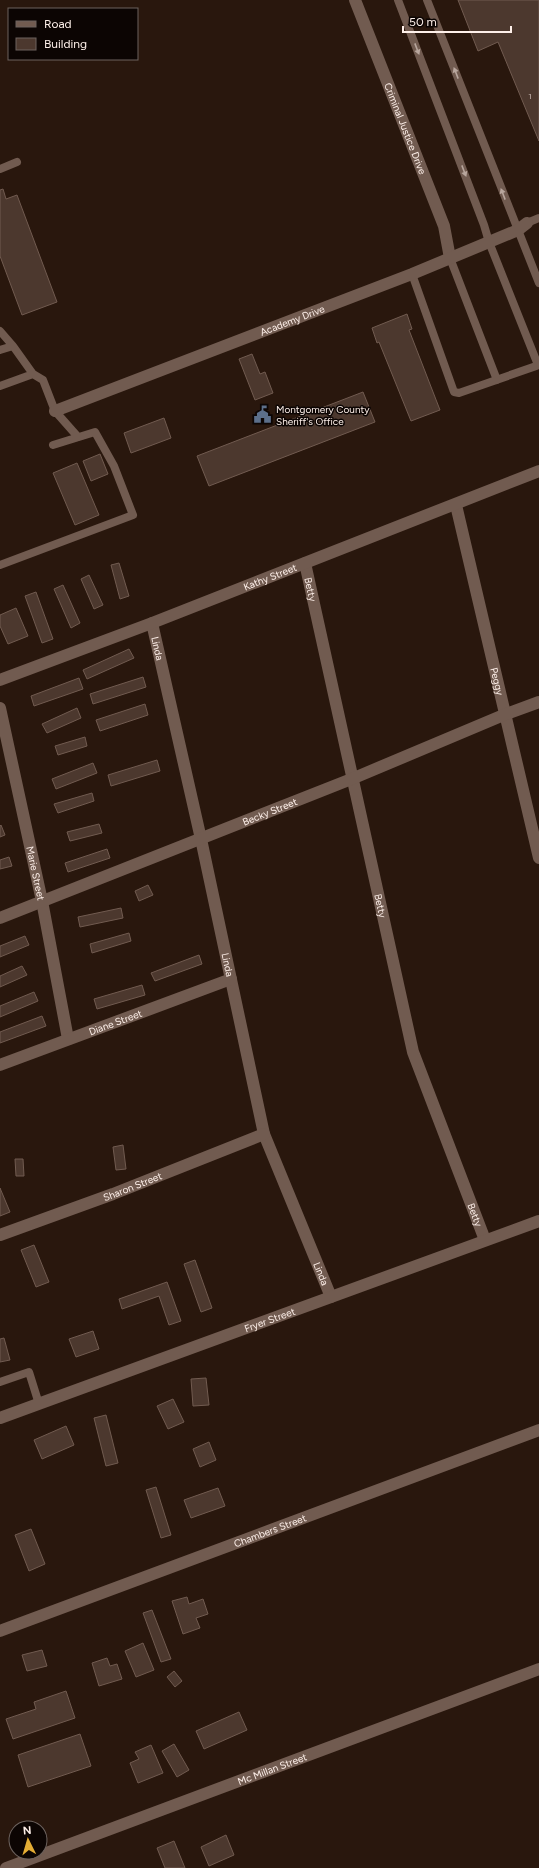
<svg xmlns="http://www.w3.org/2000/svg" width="539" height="1868" font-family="Figtree,sans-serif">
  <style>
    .building { fill: #4c382e; stroke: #715b50 }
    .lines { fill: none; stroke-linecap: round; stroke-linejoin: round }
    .service { stroke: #715b50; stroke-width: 8 }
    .minor { stroke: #715b50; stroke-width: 12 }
    .oneway { fill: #b8a69d }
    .labels { text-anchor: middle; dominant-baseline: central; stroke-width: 3; stroke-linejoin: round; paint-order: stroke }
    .number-label { font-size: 8px; fill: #d2c2bb }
    .street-label { font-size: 10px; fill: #fef0ea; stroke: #0c0503 }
    .poi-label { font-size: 10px; fill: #fef0ea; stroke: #0c0503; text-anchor: start }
  </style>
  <rect width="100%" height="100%" fill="#29170d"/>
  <path class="building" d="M458,0H539V141L498,42L478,51Z
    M3,189L6,199L17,195L57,302L22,315L0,256V190Z
    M407,314L412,329L409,330L440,410L411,421L379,342L377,343L372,328Z
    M252,354L260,374L265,372L273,393L255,400L239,359Z
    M363,392L375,422L209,486L197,456Z
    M164,418L171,438L131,453L124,433Z
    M100,454L108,474L91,481L83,461Z
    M77,463L99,515L75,525L53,473Z
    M119,563L129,596L120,599L111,565Z
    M89,575L103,605L94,609L81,579Z
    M63,585L80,623L71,628L54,589Z
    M36,592L53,639L42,643L25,596Z
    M16,608L28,636L8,644L0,626V615Z
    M129,649L134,658L87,679L83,670Z
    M143,677L146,687L93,704L90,694Z
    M79,678L83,689L34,706L31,696Z
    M145,704L148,715L100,731L96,720Z
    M77,708L81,718L47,733L42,724Z
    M85,737L87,746L58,755L55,746Z
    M157,760L160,771L111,786L108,775Z
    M93,763L97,773L56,789L52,779Z
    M92,793L94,801L58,813L54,804Z
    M99,824L102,833L70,841L67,832Z
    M1,825L5,835L0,837V826Z
    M107,849L110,858L68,872L65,863Z
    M9,857L12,866L0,869V860Z
    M148,885L153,895L139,901L135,891Z
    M121,908L123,918L80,927L78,917Z
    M129,933L131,941L92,953L90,944Z
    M25,936L29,945L0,957V946Z
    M199,955L202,964L155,981L151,973Z
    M22,966L27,975L0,987V976Z
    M142,985L145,995L97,1009L94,999Z
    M34,992L38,1001L0,1017V1006Z
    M42,1016L46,1026L0,1043V1032Z
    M123,1145L126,1169L116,1170L113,1147Z
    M15,1159H23L24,1176H16Z
    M0,1188L10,1212L0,1216Z
    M34,1245L49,1282L36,1287L21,1250Z
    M195,1260L212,1308L201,1312L184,1264Z
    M167,1282L181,1321L169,1325L159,1296L122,1309L119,1299Z
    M93,1331L99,1349L76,1357L69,1339Z
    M4,1338L10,1360L0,1362V1339Z
    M206,1378L209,1405L193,1406L191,1379Z
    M173,1399L184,1422L168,1429L157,1406Z
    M106,1415L118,1463L106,1466L94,1418Z
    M66,1426L74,1445L42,1459L34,1440Z
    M209,1442L216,1460L200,1467L193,1449Z
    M156,1487L171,1535L161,1538L146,1490Z
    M218,1488L225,1506L191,1518L184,1500Z
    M31,1529L45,1564L29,1571L15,1535Z
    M187,1597L189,1604L203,1599L208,1614L196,1618L200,1628L183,1634L172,1601Z
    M152,1610L171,1659L161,1662L143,1613Z
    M143,1643L154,1670L136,1677L125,1651Z
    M42,1650L47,1666L27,1671L22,1655Z
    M107,1658L110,1666L117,1664L122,1679L99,1686L92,1663Z
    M174,1671L182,1681L175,1687L167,1677Z
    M66,1691L75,1718L13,1739L6,1719L36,1709L34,1702Z
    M239,1712L247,1730L204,1749L196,1731Z
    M80,1734L91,1766L28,1787L18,1755Z
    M174,1744L189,1770L177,1777L162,1751Z
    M151,1745L163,1773L138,1783L130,1763L139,1759L135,1752Z
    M226,1835L234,1855L209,1866L201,1847Z
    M174,1841L185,1868H165L157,1848Z"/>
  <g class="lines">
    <path class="service" d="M398,0L484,225L489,242L538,365
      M427,0L539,283
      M0,169L17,162
      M527,223L539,218
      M450,258L497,380
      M412,274L454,392L459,393L539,365
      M0,331L13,346L33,374L43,380L55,411L78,437
      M0,350L13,346
      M0,386L33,374
      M0,565L133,515L114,466L95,432L53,445
      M0,1382L29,1372L39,1404"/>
    <g class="minor">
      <path id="s1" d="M355,0L444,226L450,258"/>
      <path id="s2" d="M55,411L412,274L518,230L527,223"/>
      <path id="s3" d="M456,505L539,858"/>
      <path id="s4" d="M305,563L413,1052L485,1240"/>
      <path id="s5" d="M152,623L201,839L264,1134L331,1297"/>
      <path id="s6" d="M0,680L152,623L539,471"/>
      <path id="s7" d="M0,708L42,901L68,1039"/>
      <path id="s8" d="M0,918L354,778L506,714L539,702"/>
      <path id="s9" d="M0,1065L231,979"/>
      <path id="s10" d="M0,1235L113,1194L264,1134"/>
      <path id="s11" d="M0,1418L539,1221"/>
      <path id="s12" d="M0,1631L539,1430"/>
      <path id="s13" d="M6,1868L539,1669"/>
    </g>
  </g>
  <defs><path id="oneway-solid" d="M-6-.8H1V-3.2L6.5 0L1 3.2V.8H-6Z"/></defs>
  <g class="oneway">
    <use href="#oneway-solid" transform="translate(417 49) rotate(69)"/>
    <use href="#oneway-solid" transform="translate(456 73) rotate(-111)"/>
    <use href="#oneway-solid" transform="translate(464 171) rotate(69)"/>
    <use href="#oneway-solid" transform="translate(503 194) rotate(-111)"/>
  </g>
  <defs>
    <symbol id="civic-bare" viewBox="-9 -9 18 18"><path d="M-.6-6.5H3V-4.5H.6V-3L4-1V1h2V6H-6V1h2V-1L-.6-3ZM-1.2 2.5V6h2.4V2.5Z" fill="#5c6f8a" stroke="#0c0503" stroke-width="2.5" paint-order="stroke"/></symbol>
  </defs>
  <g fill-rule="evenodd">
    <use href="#civic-bare" x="250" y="402" width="25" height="25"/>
  </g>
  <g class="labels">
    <g class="number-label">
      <text x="530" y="96">1</text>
    </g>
    <g class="street-label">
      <text stroke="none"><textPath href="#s1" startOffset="138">Criminal Justice Drive</textPath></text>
      <text stroke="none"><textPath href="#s2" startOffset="254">Academy Drive</textPath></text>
      <text stroke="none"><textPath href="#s6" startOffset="289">Kathy Street</textPath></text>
      <text stroke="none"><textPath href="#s4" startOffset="27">Betty</textPath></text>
      <text stroke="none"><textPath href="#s5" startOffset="26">Linda</textPath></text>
      <text stroke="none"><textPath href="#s3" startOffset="181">Peggy</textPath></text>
      <text stroke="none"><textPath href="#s8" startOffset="290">Becky Street</textPath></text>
      <text stroke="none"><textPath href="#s7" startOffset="169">Marie Street</textPath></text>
      <text stroke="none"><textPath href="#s4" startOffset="351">Betty</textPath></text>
      <text stroke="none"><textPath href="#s5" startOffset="350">Linda</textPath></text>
      <text stroke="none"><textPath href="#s9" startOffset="123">Diane Street</textPath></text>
      <text stroke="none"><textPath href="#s10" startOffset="141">Sharon Street</textPath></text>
      <text stroke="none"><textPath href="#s4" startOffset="675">Betty</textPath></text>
      <text stroke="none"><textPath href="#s5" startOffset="674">Linda</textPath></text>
      <text stroke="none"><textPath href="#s11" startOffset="287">Fryer Street</textPath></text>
      <text stroke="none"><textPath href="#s12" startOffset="288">Chambers Street</textPath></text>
      <text stroke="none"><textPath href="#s13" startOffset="284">Mc Millan Street</textPath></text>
    </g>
    <g class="poi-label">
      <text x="276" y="409">Montgomery County<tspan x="276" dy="12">Sheriff's Office</tspan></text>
    </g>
  </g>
  <rect x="8" y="8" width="130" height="52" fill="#0c0503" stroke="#6d635f"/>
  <rect x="16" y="21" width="20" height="6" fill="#715b50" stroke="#6d635f"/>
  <text x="44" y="28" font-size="12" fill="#fef0ea">Road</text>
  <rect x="16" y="38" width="20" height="12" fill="#4c382e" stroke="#6d635f"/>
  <text x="44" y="48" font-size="12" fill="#fef0ea">Building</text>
  <g transform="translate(28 1840) rotate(355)"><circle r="19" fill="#0c0503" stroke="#6d635f"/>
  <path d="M0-3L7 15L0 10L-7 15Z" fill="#e4ad35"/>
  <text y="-6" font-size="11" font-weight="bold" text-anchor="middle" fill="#fef0ea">N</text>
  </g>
  <path d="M403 26v6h108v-6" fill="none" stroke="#fef0ea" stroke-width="2"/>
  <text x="409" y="26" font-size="12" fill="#fef0ea" stroke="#0c0503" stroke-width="3" paint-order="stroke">50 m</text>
</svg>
